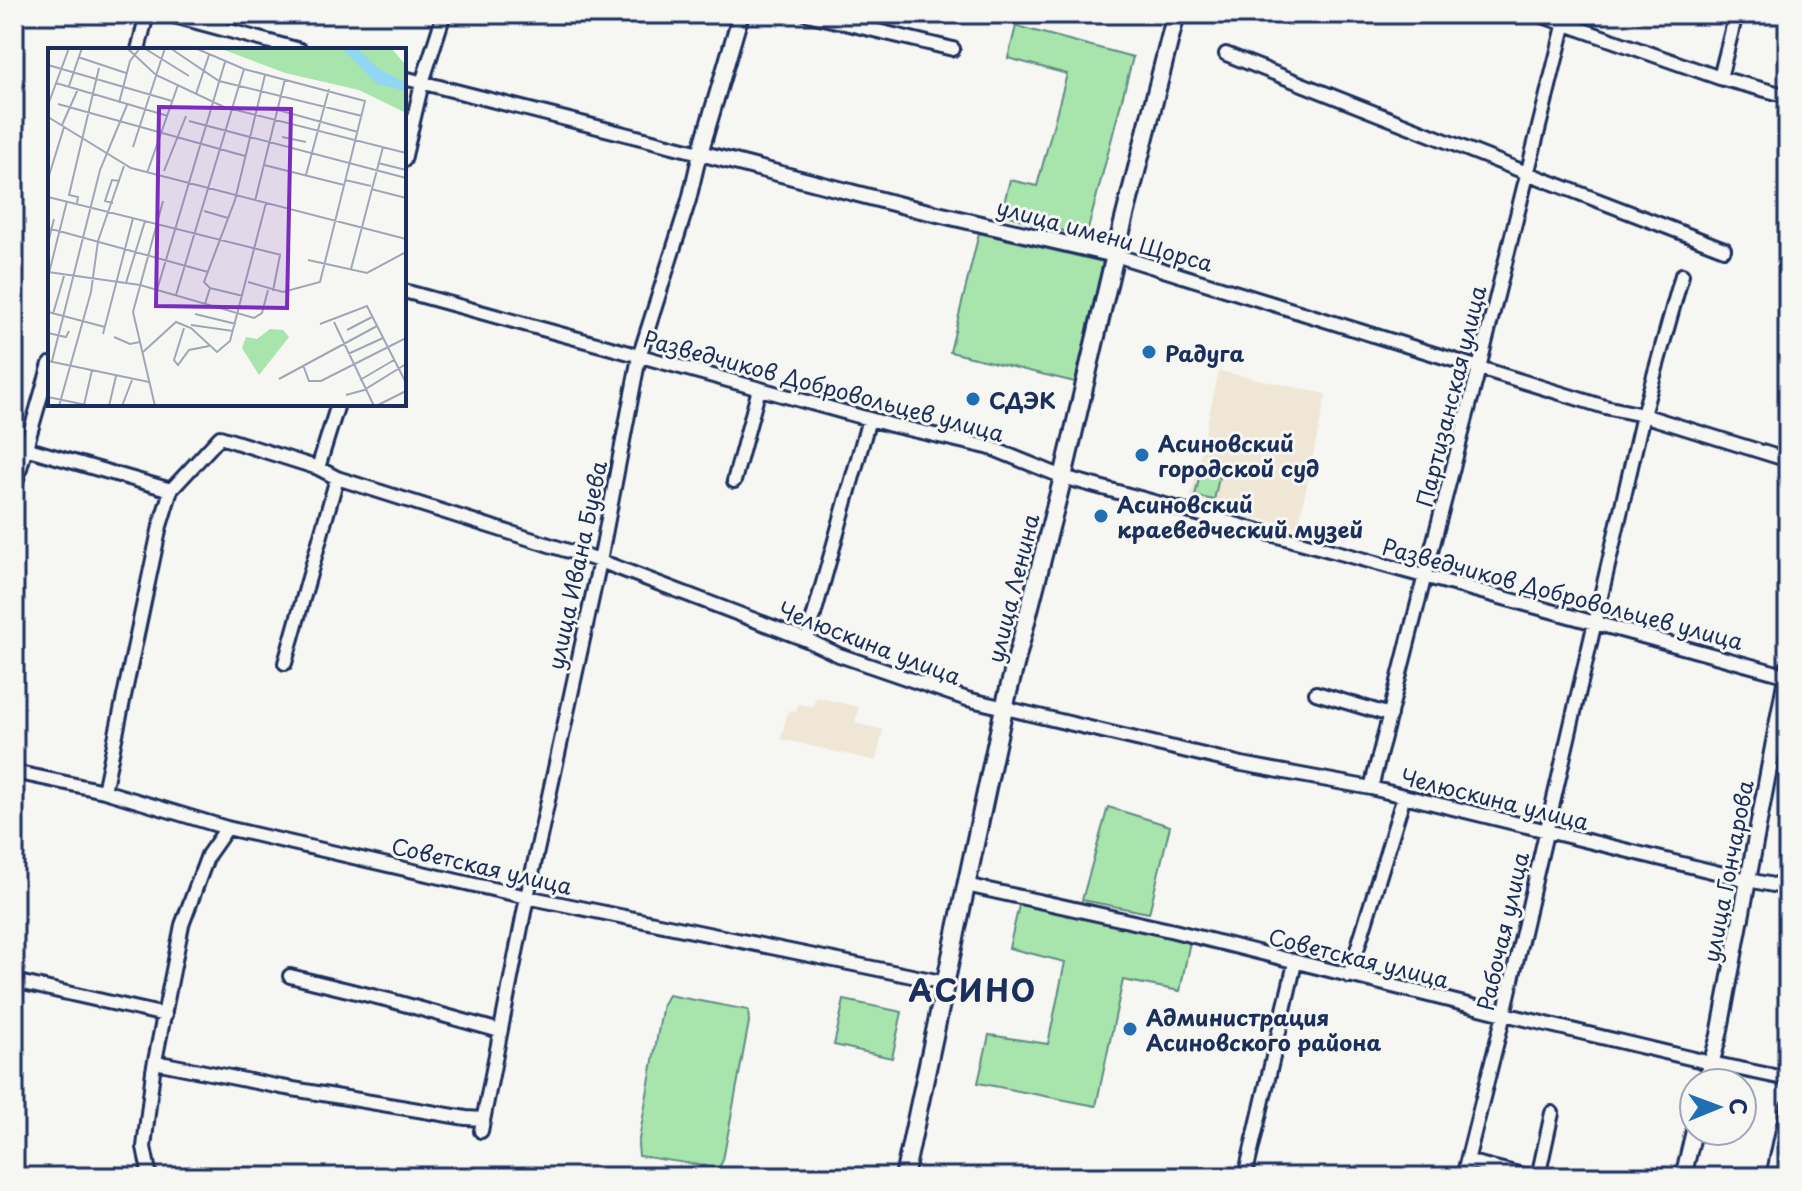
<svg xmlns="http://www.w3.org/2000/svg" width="1802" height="1191" font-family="'Playpen Sans',sans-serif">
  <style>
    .built { fill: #efe6d5 }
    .green { fill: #a7e5ac; stroke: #618a85; stroke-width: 2 }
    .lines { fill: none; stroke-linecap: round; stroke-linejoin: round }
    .minor-casing { stroke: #1b2f5e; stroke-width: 18 }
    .tertiary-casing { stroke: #1b2f5e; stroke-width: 20 }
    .secondary-casing { stroke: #1b2f5e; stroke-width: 22 }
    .minor { stroke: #f6f6f2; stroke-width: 12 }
    .tertiary { stroke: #f6f6f2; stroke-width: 14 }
    .secondary { stroke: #f6f6f2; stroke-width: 16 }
    .poi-dot { fill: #1f6fb2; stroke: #f6f6f2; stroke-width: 3 }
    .labels { text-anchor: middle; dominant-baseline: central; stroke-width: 6; stroke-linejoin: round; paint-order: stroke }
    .street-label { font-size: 22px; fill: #1b2f5e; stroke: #f6f6f2 }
    .poi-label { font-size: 22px; font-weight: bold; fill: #1b2f5e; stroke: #f6f6f2; text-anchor: start }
    .district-label { font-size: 30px; font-weight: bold; letter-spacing: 2px; fill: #1b2f5e; stroke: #f6f6f2 }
    .inset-road { fill: none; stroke: #9ea6b7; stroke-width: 2 }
    .view { fill: #7b2cbf; fill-opacity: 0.15; stroke: #7b2cbf; stroke-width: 4 }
    .inset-edge { fill: none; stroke: #1b2f5e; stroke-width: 4 }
  </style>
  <rect width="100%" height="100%" fill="#f6f6f2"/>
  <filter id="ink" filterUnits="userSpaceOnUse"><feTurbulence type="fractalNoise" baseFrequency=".0125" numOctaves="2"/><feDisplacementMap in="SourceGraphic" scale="16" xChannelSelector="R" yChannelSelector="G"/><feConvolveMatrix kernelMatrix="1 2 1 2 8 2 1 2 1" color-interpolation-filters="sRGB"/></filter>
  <g filter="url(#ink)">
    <path class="built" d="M1219,371L1326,394L1298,527L1189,504Z
      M816,697L858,707L855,723L883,730L876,761L781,739L788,710L796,712L798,704L813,707Z"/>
    <path class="green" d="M1016,26L1133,57L1086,237L1001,214L1010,180L1037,186L1067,74L1008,58Z
      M979,233L1103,262L1075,382L950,352Z
      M1201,469L1220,473L1214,500L1195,496Z
      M1108,807L1170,826L1149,913L1082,900Z
      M1020,901L1190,941L1180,991L1123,980L1096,1106L978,1083L989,1035L1048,1044L1065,962L1009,948Z
      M668,995L748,1010L749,1022L723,1160L719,1168L639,1156L638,1145L663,1004Z
      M844,1000L902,1012L892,1058L834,1045Z"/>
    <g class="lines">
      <defs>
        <path id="minor" d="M167,14L300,50
          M807,14L953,49
          M1537,14L1720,78L1788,96
          M138,50L147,14
          M1226,54L1527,173L1724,249
          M404,78L700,153L689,200L639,357L600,561L527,897L481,1131
          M1720,78L1736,14
          M404,160L422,83L444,14
          M1115,255L1605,407L1643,415L1788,460
          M404,291L891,425L991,448L1063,477L1788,676
          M25,448L171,490L220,437L318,468L337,478L600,561L807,640L839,655L967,699L1242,764L1371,788L1748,880L1788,888
          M318,468L338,404
          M734,481L759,389
          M14,489L50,364
          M807,640L869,419
          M285,663L337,478
          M1316,693L1390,715
          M14,772L104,791L227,828L527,897L946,983
          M1371,788L1425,575L1479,368L1567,14
          M104,791L160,526L171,490
          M966,885L1174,931L1504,1014L1711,1063L1788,1079
          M290,976L389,1000L500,1031
          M1349,976L1404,796
          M14,981L165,1015
          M155,1062L281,1087L466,1118L483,1119
          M1467,1161L1531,1177
          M150,1177L144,1147L153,1071L182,925L208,855L227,828
          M1245,1177L1295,963
          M1463,1177L1504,1014L1643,415L1682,275
          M1538,1177L1552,1113
          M1773,1177L1788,1106"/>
        <path id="tertiary" d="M741,14L700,153L916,209L1115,255
          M1706,1083L1719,1035L1788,667
          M1683,1177L1694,1131"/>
        <path id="secondary" d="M904,1177L1004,708L1063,477L1115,255L1176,14"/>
      </defs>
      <use href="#minor" class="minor-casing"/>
      <use href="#tertiary" class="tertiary-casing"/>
      <use href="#secondary" class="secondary-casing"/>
      <use href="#minor" class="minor"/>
      <use href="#tertiary" class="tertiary"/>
      <use href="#secondary" class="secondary"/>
    </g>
  </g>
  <g class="poi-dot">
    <circle cx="1149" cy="352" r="8"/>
    <circle cx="973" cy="399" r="8"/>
    <circle cx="1142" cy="455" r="8"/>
    <circle cx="1101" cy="516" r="8"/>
    <circle cx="1130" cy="1029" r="8"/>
  </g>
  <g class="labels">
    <g class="street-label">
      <text transform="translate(1105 234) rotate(15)">улица имени Щорса</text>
      <text transform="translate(824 385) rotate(15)">Разведчиков Добровольцев улица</text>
      <text transform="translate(1450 396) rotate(-76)">Партизанская улица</text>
      <text transform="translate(576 565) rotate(-78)">улица Ивана Буева</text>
      <text transform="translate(1012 588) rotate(-76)">улица Ленина</text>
      <text transform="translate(1563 593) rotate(15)">Разведчиков Добровольцев улица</text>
      <text transform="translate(870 642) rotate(21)">Челюскина улица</text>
      <text transform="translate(1495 798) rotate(14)">Челюскина улица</text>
      <text transform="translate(482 865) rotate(13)">Советская улица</text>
      <text transform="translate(1727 871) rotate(-79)">улица Гончарова</text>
      <text transform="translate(1502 931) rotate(-77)">Рабочая улица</text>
      <text transform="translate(1359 957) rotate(14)">Советская улица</text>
    </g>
    <g class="poi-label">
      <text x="1165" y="352">Радуга</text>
      <text x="989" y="399">СДЭК</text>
      <text x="1158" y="442">Асиновский<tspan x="1158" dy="25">городской суд</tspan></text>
      <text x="1117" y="503">Асиновский<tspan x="1117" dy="25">краеведческий музей</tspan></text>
      <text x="1146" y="1016">Администрация<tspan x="1146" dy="25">Асиновского района</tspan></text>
    </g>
    <g class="district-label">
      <text x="973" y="989">АСИНО</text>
    </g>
  </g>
  <g transform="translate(48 48)">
    <rect width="358" height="358" fill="#f6f6f2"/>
    <path d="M171,0H343L358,17V65L311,42L237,25ZM222,281L235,282L241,289L211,327L194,300L198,289L209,291Z" fill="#a7e5ac"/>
    <path d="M294,0H309L331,21L358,35V43L329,36Z" fill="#91d7f3"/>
    <path class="inset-road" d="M79,0L108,27L176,59L358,105M96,0L141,28M122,0L171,33L314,68M147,0L196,21L317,53L272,234L235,244L200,234M30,9L78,25M0,17L124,53M8,35L120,68M21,38L34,0M148,46L161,7M71,55L82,13L92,0M10,56L197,108M0,57L21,0M230,62L310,84M0,69L83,120L358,191M141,73L358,130M14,77L30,41M234,89L258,94M85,99L117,0M330,115L358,122M216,117L296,137M116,123L138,68M99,125L130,37M258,127L281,41M0,131L16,79M297,132L323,138M323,141L358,150M0,149L233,207M207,153L237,31M29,155L30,149L21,147L51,20M65,155L57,153L64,132L72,133M156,163L180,170M0,180L160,224M0,195L6,171M260,212L319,225L358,204M303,221L335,99M0,224L92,237L206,270L214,265L220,242M0,229L19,153M78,235L97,173M162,240L195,248M109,242L177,14M225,243L232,207M128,247L196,21M157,256L162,240L156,234L187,152L217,27M0,264L57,279M5,266L16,228M147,266L188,276M286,274L326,358M272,276L319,258L358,335M143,277L185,283M136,280L126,312L130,317L141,302L161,298M299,282L324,269M0,285L18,289L21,283M55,286L85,170M66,289L82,296L92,294M95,304L128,274L143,280L169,304L182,293L218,155M300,306L335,290M0,313L101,334M4,313L52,122L79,57M255,317L261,333H273L358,290M231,331L329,278M312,332L346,312M298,347L316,342L358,316M0,349L43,358M36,357L44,322M11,358L43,244L50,193L76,118M61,358L68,328M74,358L84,332M107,358L85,264L115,153M328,358L358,343"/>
    <path class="view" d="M111,59L243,61L239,260L108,258Z"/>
    <rect width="358" height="358" class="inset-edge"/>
  </g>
  <rect width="1802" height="1191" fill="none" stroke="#f6f6f2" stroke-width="48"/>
  <rect x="24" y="24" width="1754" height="1143" fill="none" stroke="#1b2f5e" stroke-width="3" filter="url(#ink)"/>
  <g transform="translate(1718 1107) rotate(89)"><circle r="38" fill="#f6f6f2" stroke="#9ea6b7" stroke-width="2"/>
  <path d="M0-6L14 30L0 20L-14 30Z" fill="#1f6fb2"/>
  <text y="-12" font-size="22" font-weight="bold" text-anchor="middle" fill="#1b2f5e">С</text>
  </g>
</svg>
